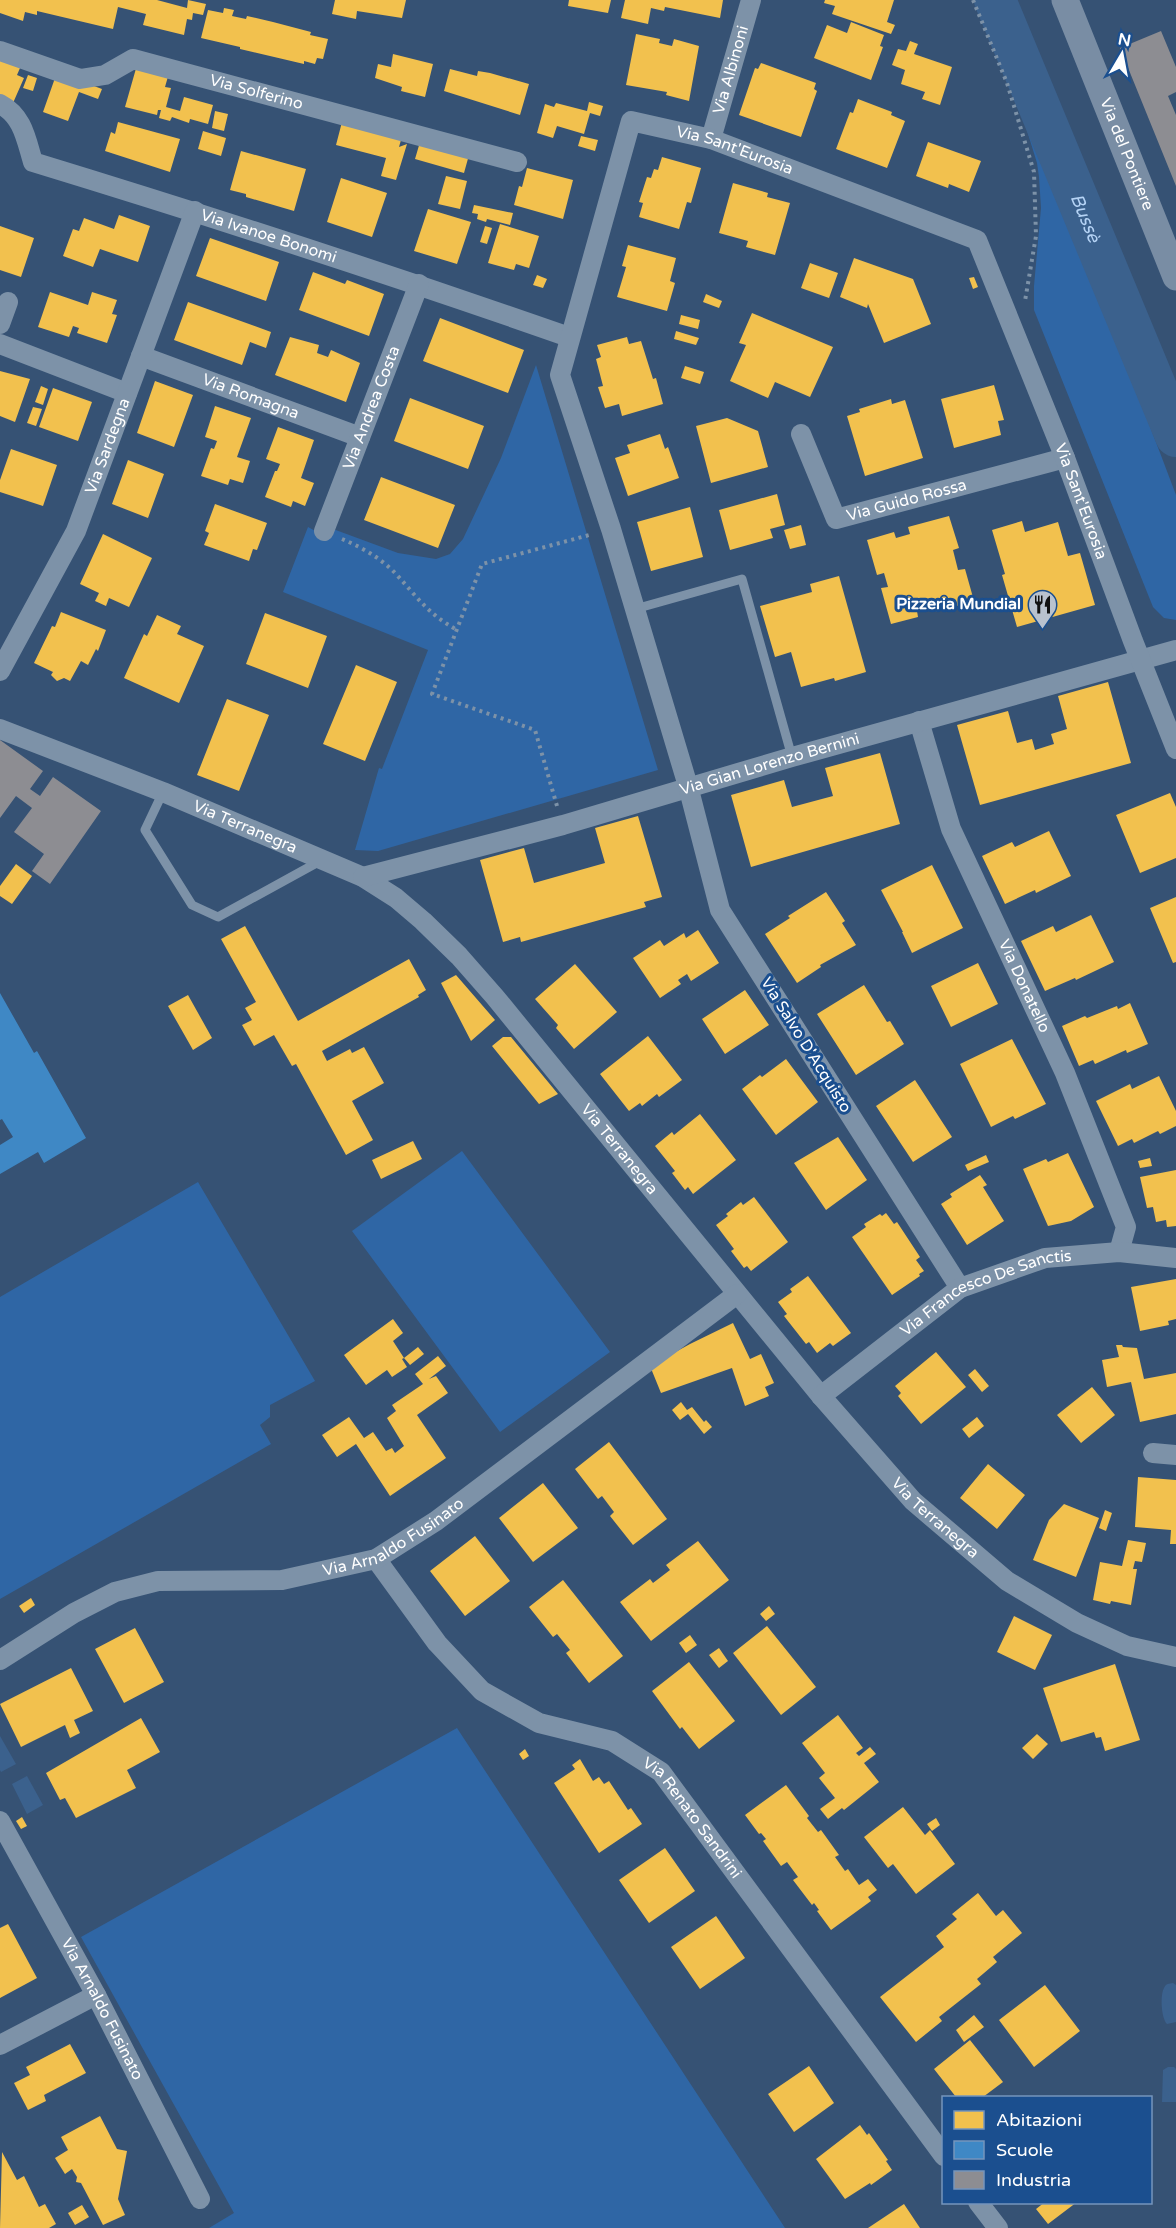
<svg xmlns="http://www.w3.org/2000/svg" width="1176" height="2228" font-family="'Varela Round',sans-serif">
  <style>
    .green { fill: #2f66a5 }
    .water { fill: #3b618d }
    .homes { fill: #f2c14e }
    .schools { fill: #3f88c5 }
    .industry { fill: #8d8d92 }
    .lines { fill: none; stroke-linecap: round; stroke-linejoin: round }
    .river { stroke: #3b618d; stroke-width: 42 }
    .path { stroke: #7d92a8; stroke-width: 4; stroke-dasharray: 3 4.5; stroke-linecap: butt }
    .lane { stroke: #7d92a8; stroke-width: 9 }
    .street { stroke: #7d92a8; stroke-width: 20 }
    .secondary { stroke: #798da4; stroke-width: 27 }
    .labels { text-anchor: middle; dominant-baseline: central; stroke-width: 6; stroke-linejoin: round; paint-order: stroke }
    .street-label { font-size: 16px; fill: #fff; stroke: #1b4f8f }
    .poi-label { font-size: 16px; font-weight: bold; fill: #fff; stroke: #1b4f8f; text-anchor: end }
    .water-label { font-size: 18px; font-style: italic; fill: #b5d3f5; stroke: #1b4f8f }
  </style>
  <rect width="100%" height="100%" fill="#365274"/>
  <path class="green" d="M1017,82L1058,183L1176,495V620L1164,618L1153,607L1034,310V286L1041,208L1039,177L1037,163L1025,124Z
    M536,365L658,770L378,851L355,850L379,768L382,769L428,650L283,592L308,527L319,533L333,529L398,553L436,559L450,554L463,539L501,458Z
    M462,1151L610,1352L500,1432L352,1231Z
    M198,1182L315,1381L270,1405V1417L260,1425L271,1444L0,1599V1297Z
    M457,1728L785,2228H209L234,2213L81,1937Z"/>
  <path class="water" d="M0,1736L16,1764L1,1772L0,1770Z
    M27,1776L43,1805L27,1814L12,1784Z
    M1173,1983L1176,1985V2022L1167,2024C1161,2018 1160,1995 1164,1988C1166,1983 1169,1984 1173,1983Z
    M1168,2067H1174L1176,2069V2102H1162L1163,2070Z"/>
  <path class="homes" d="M0,0H157L187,8L188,0L206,4L203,15L193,13L192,20L187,19L184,35L143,25L146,14L118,7L113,29L37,11V15L25,12L23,21L0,13Z
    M335,0H406L402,18L357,11L356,19L332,14Z
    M569,0H611L608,13L568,6Z
    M625,0H723L720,18L665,7L664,11L651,8L648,24L621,18Z
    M825,0H894L887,22L895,25L891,34L832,14L835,6L824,3Z
    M224,8L234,10L232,16L246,19L247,16L273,22L311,32L310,35L328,39L323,59L317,58L315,64L304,61V64L240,49V47L201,38L208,10L223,13Z
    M851,22L884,35L880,46L883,47L871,80L814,58L827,25L847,33Z
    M636,34L660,39L659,43L672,46L674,39L699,46L689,101L666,95L667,92L626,85Z
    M910,41L918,44L914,54L952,67L940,105L922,99L925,92L901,84L905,70L892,65L898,49L906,51Z
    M393,54L433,64L425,97L401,91L402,87L375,78L378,64L391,67Z
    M0,59L20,68L17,75L24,78L13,103L0,100Z
    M761,63L816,83L814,89L817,91L801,137L739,115L755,68L758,69Z
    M137,65L169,73L165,87L171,88L166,107L180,111L184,97L213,105L208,124L190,119L189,123L172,117L170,121L159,118L161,110H158L157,115L125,107Z
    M450,69L477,76L478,71L490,73L529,84L520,115L444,91Z
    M28,75L37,78L33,91L23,88Z
    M55,78L83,82L102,89L98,99L79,92L68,121L43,112Z
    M858,99L892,112L891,115L905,121L887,168L836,149L850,112L853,113Z
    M589,102L603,106L600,116L590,113L584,134L557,126L553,138L537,133L545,104L554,107L556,103L587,111Z
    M215,111L228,114L224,131L212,128Z
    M118,122L180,139L170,172L105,151L111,132L115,134Z
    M342,122L401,140L399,147L407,144L396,180L381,176L386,158L336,145Z
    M203,131L226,138L221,156L198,149Z
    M581,136L598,140L595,151L578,146Z
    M420,142L469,155L464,173L415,159Z
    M928,142L981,161L969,192L949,184L948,188L916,176Z
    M241,151L306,169L294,211L246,197V194L230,190Z
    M662,157L701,168L691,203L687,202L679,229L639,217L643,203L639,202L647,177L651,178L654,169L658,170Z
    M527,168L573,180L563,219L514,205L519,186L522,187Z
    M446,176L467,181L460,209L438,204Z
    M341,178L387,193L372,237L327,222Z
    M733,183L768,193L767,197L790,203L775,255L746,247L748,241L719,233Z
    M474,205L513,213L510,225L487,219L486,222L477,219L478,214L472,213Z
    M428,209L471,222L457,264L414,251Z
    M119,215L150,226L138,262L100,249L93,267L63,256L73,229L79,231L84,218L114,229Z
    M500,224L539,236L529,268L516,264L514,270L488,263Z
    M0,226L34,238L21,277L0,270Z
    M485,226L492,228L487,244L480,242Z
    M210,238L279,262L266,301L196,276Z
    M628,245L676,258L670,281L675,283L667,311L617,297L626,267L622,266Z
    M854,258L913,279L931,324L884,343L868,304L867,308L840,297Z
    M810,263L838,273L829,298L801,288Z
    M313,272L345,284L347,280L384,294L369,336L299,310Z
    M537,275L547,279L543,288L533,285Z
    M974,277L978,287L973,289L969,278Z
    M50,292L88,305L92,292L117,300L112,314L117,315L107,343L77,333L79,328L73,326L69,337L38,327Z
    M706,294L722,301L719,308L703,302Z
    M188,302L271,332L266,348L250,342L242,365L174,340Z
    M752,313L833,347L810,397L775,382L768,398L730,381L746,345L739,343Z
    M681,315L700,320L698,329L679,324Z
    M440,318L524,350L508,393L423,361Z
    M676,331L699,338L696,345L674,339Z
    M290,337L319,345L317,353L328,357L331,350L360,363L346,402L275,375Z
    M627,337L629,344L641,341L653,379L656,378L663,404L622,416L619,404L605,408L598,387L603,386L596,359L601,357L597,345Z
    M685,366L704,372L700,384L681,378Z
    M0,371L30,379L15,422L0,416Z
    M155,381L193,395L174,447L137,433Z
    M994,385L1004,420L998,421L1001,435L954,448L941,399Z
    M41,386L48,389L43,405L35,402Z
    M53,388L92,402L78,441L39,427Z
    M410,398L484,426L468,469L394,441Z
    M891,399L892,404L905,400L923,458L865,476L847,416L860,412L859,409Z
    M215,406L251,418L237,457L250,461L243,483L230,479L228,485L201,476L211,448L214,449L217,441L205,437Z
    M33,407L42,409L36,426L27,423Z
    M727,418L758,431L768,467L711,483L696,426Z
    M278,427L314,440L301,478L314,483L305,506L293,501L291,507L265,497L275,471H277L280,464L266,459Z
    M660,434L665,449L668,447L679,478L628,496L615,458L630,453L627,445Z
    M11,449L57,465L43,506L0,492V480Z
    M128,460L164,474L148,518L112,504Z
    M381,477L455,505L438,548L364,520Z
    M777,494L785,525L770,529L773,538L730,550L719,510Z
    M215,504L267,523L257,550L253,549L249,561L204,545L209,533L205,531Z
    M690,507L703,557L651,571L637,522Z
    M949,516L959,548L953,550L958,570L965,569L974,601L936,612L935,607L917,611L918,617L891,624L881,588L888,587L884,573L877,575L867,540L894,532L896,538L910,534L908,527Z
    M1022,521L1025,532L1058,522L1068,556L1080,553L1095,605L1017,627L1002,575L1005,574L992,530Z
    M801,525L806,545L790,549L784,530Z
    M103,534L152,558L129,607L109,598L106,606L95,601L99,593L80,584Z
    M839,576L866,672L835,681L834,678L801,687L791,652L775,657L760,606L812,592L810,584Z
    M61,612L106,630L98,651L96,649L88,665L81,661L70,681L64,678L57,681L51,675L53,672L34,663L52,626L55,627Z
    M265,613L327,636L308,688L246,664Z
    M157,615L181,626L177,634L204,646L179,703L124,678L144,634L147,636Z
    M356,665L397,682L365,761L323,744Z
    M1108,682L1131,763L980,805L957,725L1008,711L1017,743L1032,739L1035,750L1054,744L1051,734L1067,729L1058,696Z
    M227,699L269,715L239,791L197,775Z
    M880,753L900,824L751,867L731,795L784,780L792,807L833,796L825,768Z
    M1170,793L1176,807V858L1140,873L1116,815Z
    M638,816L662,897L644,902L646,907L521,942L520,937L503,942L480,860L524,848L534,883L605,863L595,828Z
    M1049,831L1071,876L1036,893L1035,890L1005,904L982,856L1012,842L1015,847Z
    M16,864L32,876L12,904L0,896V886Z
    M932,865L963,928L912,953L902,932H903L881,890Z
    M826,892L845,921L842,923L856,945L820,965L821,967L797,983L765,934L790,918L788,916Z
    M1176,897V962L1173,963L1150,908Z
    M1091,915L1114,962L1076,980L1075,978L1045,991L1021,941L1053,926L1056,932Z
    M245,926L298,1021L409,959L426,990L418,995L419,997L322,1051L327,1061L350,1049L352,1053L364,1047L384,1083L352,1101L373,1140L346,1155L296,1064L292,1066L274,1035L254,1046L242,1025L252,1020L245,1008L256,1002L221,939Z
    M698,930L719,963L691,981L687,974L678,980L681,984L660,998L633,958L660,940L664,946L684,933L686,938Z
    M978,963L998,1004L951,1027L931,986Z
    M575,964L617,1012L574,1049L556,1028L558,1025L535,999Z
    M456,975L495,1020L471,1041L441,983Z
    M864,985L887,1022L890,1021L904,1044L856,1075L817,1014Z
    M745,990L769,1025L725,1054L702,1019Z
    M188,995L212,1038L193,1050L168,1006Z
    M1130,1003L1148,1044L1127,1053L1126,1050L1095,1064L1093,1060L1079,1066L1062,1026L1085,1016L1087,1018L1117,1006L1118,1009Z
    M648,1036L682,1080L659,1097L657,1094L642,1106L640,1103L629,1111L600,1074Z
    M503,1037H511L558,1094L539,1104L492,1046Z
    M1012,1039L1046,1104L1015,1119L1013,1116L991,1127L960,1064Z
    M786,1059L818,1102L776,1135L742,1089L760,1075L762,1077Z
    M1159,1076L1176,1111V1126L1160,1134L1158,1131L1134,1143L1132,1139L1118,1146L1096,1101L1130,1084L1132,1089Z
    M915,1080L952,1137L913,1162L876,1106Z
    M700,1114L736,1160L693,1194L688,1187L685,1190L672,1173L675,1171L655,1146L672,1132L674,1135Z
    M838,1137L867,1180L826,1210L794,1163Z
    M413,1141L422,1159L381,1179L372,1160Z
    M1068,1153L1094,1207L1071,1221L1048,1226L1023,1169L1046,1159L1048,1162Z
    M986,1155L989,1162L968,1171L965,1165Z
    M1150,1158L1152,1166L1140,1168L1138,1161Z
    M1176,1170V1226L1167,1227L1166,1220L1156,1222L1153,1207L1147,1208L1140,1177Z
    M980,1175L987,1185L983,1187L1004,1221L967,1245L941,1204L952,1197L950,1194Z
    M754,1197L788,1242L751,1271L747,1266L744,1268L731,1251L734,1249L716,1225L728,1216L726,1214L741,1202L743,1205Z
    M886,1213L894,1224L897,1222L920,1257L916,1260L924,1271L919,1274L920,1276L892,1295L852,1237L866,1227L864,1224L880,1214L882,1216Z
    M808,1276L851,1333L833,1346L830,1343L817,1353L809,1342L806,1344L784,1316L787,1314L778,1302L792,1292L790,1289Z
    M1176,1279V1319L1168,1321L1169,1325L1140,1331L1131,1287Z
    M393,1319L403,1333L393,1341L404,1358L402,1359L407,1367L392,1377L387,1370L366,1385L344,1355Z
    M733,1323L750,1359L761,1354L774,1383L765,1387L769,1396L745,1406L732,1368L661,1393L650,1366L690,1344Z
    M1116,1345H1122L1123,1347L1137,1348L1144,1379L1176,1373V1414L1140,1422L1131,1382L1107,1387L1102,1360L1119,1357Z
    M418,1347L424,1354L410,1365L404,1358Z
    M936,1352L966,1387L921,1424L898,1396L901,1393L895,1386Z
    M438,1356L446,1366L429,1379L436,1376L448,1393L417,1415L446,1458L390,1496L356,1444L337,1457L322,1435L349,1417L364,1438L373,1432L386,1451L392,1448L395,1453L404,1446L387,1418L396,1411L392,1405L423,1384L415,1374Z
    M975,1369L989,1386L982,1392L968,1375Z
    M1092,1387L1115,1415L1081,1443L1057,1415Z
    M681,1402L687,1410L692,1407L704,1422L706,1420L712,1427L704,1434L688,1414L680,1420L672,1410Z
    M977,1417L984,1426L969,1438L962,1429Z
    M609,1442L667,1519L633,1545L610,1516L614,1512L602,1496L598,1499L575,1469Z
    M988,1464L1025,1495L997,1529L960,1498Z
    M1138,1477L1176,1480V1544H1170L1171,1530L1135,1527Z
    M543,1483L578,1528L533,1562L499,1518Z
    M1064,1504L1099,1518L1076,1577L1033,1560L1049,1520Z
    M1105,1510L1112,1513L1106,1531L1099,1528Z
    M475,1536L510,1581L465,1616L430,1571Z
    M1128,1540L1146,1543L1142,1562L1135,1561L1133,1569H1137L1131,1605L1111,1601L1110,1604L1093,1600L1100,1562L1122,1566Z
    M698,1541L729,1580L651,1641L620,1602L650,1579L653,1583L670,1570L666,1565Z
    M563,1580L623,1656L589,1683L566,1653L570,1650L557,1634L553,1637L529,1607Z
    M31,1598L35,1605L24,1613L19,1606Z
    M769,1606L775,1614L766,1621L760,1614Z
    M1014,1616L1052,1635L1035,1670L997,1652Z
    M767,1626L816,1687L781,1715L733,1653Z
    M135,1628L164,1682L124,1703L95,1649Z
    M690,1635L697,1645L686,1653L679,1643Z
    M719,1648L728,1661L719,1668L709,1655Z
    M689,1662L735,1721L699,1749L682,1727L680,1729L652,1691Z
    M1115,1664L1140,1740L1105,1751L1101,1737L1096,1738L1094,1732L1061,1742L1043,1688Z
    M71,1668L93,1711L74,1720L80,1733L70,1738L65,1725L21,1747L0,1704Z
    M838,1715L863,1748L856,1753L859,1756L870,1747L876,1754L864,1763L879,1782L844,1810L842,1808L828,1819L820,1809L835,1798L819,1778L825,1773L802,1743Z
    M141,1718L160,1752L127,1770L136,1788L76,1818L65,1798L60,1800L46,1773Z
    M1037,1734L1048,1744L1033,1759L1022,1748Z
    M525,1749L529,1756L523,1760L519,1754Z
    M580,1759L593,1781L599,1777L604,1784L609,1781L628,1810L631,1808L642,1824L599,1853L554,1783L575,1769L572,1765Z
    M786,1785L809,1816L807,1818L818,1832L821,1830L839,1855L835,1857L845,1871L848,1869L859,1885L868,1879L877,1890L868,1897L871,1901L831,1930L817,1911L819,1910L814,1903L812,1905L793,1880L798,1877L787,1862L781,1866L763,1841L766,1839L761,1833L759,1834L745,1815Z
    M903,1807L925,1835L930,1830L955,1864L916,1894L893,1864L888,1868L864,1837Z
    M22,1817L27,1826L21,1829L16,1821Z
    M936,1818L940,1825L932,1831L927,1824Z
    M665,1848L695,1891L649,1923L619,1880Z
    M978,1893L996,1916L1003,1910L1022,1933L993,1957L997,1962L977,1979L981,1984L939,2017L942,2021L916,2042L880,1997L944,1947L936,1936L957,1919L952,1914Z
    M716,1916L745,1958L700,1989L671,1947Z
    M8,1924L37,1978L0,1998V1928Z
    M1045,1985L1080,2031L1034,2067L999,2020Z
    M974,2015L984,2027L964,2042L956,2030Z
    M970,2040L1003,2082L983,2097H956L934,2069Z
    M70,2044L86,2073L44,2095L46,2101L28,2110L14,2083L30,2075L26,2067Z
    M809,2066L834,2103L794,2132L768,2094Z
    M100,2116L117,2149L127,2151L118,2199L125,2215L103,2225L81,2183L76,2182L77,2177L72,2169L65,2174L55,2158L68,2150L61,2137Z
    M860,2125L867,2135L869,2133L888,2160L886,2161L892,2170L871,2185L870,2183L845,2199L816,2159Z
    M2,2152L17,2180L24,2176L39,2207L45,2204L56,2224L49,2228H0Z
    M1045,2202H1077L1048,2224L1036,2209Z
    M904,2204L920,2228H868Z
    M82,2205L89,2217L75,2225L68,2213Z"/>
  <path class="schools" d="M0,993L34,1053L37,1051L86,1138L44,1163L38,1152L0,1174V1145L13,1137L2,1119L0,1120Z"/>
  <path class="industry" d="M1161,31L1176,67V92L1168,96L1176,115V186L1120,48Z
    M0,740L43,771L30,789L40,796L53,777L101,811L50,884L32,871L44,854L14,832L32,808L16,796L0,818Z"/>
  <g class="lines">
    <path class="river" id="s1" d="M995,0L1176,436"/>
    <path class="path" d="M973,0L1007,83L1034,172L1036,236L1025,301
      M342,539C361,547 381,558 396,574C418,598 427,613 457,630
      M557,806L535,730L432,694L482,564L593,534"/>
    <path class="lane" d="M635,609L742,579L792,757
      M163,792L145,830L192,905L218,917L322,860"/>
    <g class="street">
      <path id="s2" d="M0,51L80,79L105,75L133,59L517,162"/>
      <path id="s3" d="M0,104C23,116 26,139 33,162C213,217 392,275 569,337"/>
      <path id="s4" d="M711,139L751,0"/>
      <path d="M0,324L8,302"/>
      <path d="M0,344L127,393"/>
      <path id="s5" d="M141,356L360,437"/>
      <path id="s6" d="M801,434L836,519L1065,458"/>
      <path id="s7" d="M324,531L419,284"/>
      <path id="s8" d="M0,671L76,531L195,211"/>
      <path id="s9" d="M919,721L951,829L1065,1073L1126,1227L1119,1252"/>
      <path id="s10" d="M0,729L163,792L363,877L396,898L423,921L459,956L495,997L821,1396L913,1501L1007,1581L1077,1623L1127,1646L1176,1657"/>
      <path id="s11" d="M363,877L563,825L792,757L1176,650"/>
      <path id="s12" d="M960,1288L720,910L688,786L611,529L560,375L631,121L711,139L977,240L1065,458L1133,641L1176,749"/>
      <path id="s13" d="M821,1396L960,1288L1045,1258L1119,1252L1176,1258"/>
      <path d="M1153,1453L1176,1455"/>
      <path id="s14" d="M376,1559L437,1643L482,1691L539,1723L612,1741L661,1772L944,2156"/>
      <path id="s15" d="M0,1660L74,1613L115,1592L158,1581L282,1580L376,1559L436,1521L737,1294"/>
      <path id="s16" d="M0,1821L96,1995L200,2199"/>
      <path d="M0,2045L96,1995"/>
      <path d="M978,2202L998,2228"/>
    </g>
    <path class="secondary" id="s17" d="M1065,0L1176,277"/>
  </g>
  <defs>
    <symbol id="restaurant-pin" viewBox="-11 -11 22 30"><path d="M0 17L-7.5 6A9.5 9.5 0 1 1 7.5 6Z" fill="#b9c2ce" stroke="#1b4f8f"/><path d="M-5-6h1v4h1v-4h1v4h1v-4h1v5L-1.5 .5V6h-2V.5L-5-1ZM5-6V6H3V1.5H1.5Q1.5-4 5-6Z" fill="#111"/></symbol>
  </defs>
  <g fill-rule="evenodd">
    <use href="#restaurant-pin" x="1026" y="588" width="33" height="45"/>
  </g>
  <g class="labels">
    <g class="street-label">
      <text stroke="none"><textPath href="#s4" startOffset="72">Via Albinoni</textPath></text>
      <text stroke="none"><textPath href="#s2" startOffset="270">Via Solferino</textPath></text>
      <text stroke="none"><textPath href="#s12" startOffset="1378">Via Sant'Eurosia</textPath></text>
      <text stroke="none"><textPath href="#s17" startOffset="166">Via del Pontiere</textPath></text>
      <text stroke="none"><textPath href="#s3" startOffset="316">Via Ivanoe Bonomi</textPath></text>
      <text stroke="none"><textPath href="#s5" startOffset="117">Via Romagna</textPath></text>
      <text stroke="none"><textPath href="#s7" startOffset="132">Via Andrea Costa</textPath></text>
      <text stroke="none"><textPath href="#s8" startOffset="250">Via Sardegna</textPath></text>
      <text stroke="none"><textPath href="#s6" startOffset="165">Via Guido Rossa</textPath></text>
      <text stroke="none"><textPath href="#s12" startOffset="1918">Via Sant'Eurosia</textPath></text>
      <text stroke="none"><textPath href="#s11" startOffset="422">Via Gian Lorenzo Bernini</textPath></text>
      <text stroke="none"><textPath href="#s10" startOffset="264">Via Terranegra</textPath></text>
      <text stroke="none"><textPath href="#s9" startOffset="286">Via Donatello</textPath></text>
      <text transform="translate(806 1045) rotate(58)">Via Salvo D'Acquisto</text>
      <text stroke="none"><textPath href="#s10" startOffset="768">Via Terranegra</textPath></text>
      <text stroke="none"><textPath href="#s13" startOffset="198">Via Francesco De Sanctis</textPath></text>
      <text stroke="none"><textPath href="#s10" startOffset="1254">Via Terranegra</textPath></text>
      <text stroke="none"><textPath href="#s15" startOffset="423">Via Arnaldo Fusinato</textPath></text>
      <text stroke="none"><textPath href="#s14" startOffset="423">Via Renato Sandrini</textPath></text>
      <text stroke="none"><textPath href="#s16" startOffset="214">Via Arnaldo Fusinato</textPath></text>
    </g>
    <g class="poi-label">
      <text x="1021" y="604">Pizzeria Mundial</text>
    </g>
    <g class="water-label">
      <text stroke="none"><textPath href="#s1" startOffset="236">Bussè</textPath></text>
    </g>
  </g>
  <rect x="942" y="2096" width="210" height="108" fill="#1b4f8f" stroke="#7695bc" stroke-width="1.5"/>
  <rect x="954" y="2111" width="30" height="18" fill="#f2c14e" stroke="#7695bc" stroke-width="1.5"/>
  <text x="996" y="2126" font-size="18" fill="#ffffff">Abitazioni</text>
  <rect x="954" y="2141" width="30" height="18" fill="#3f88c5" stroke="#7695bc" stroke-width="1.5"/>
  <text x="996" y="2156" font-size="18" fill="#ffffff">Scuole</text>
  <rect x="954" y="2171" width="30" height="18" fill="#8d8d92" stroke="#7695bc" stroke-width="1.5"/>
  <text x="996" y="2186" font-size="18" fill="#ffffff">Industria</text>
  <g transform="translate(1122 54) rotate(10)" stroke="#1b4f8f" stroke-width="4.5" paint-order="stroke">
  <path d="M0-4.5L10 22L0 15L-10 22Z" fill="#ffffff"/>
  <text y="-9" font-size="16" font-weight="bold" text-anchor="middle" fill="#ffffff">N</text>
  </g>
</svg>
